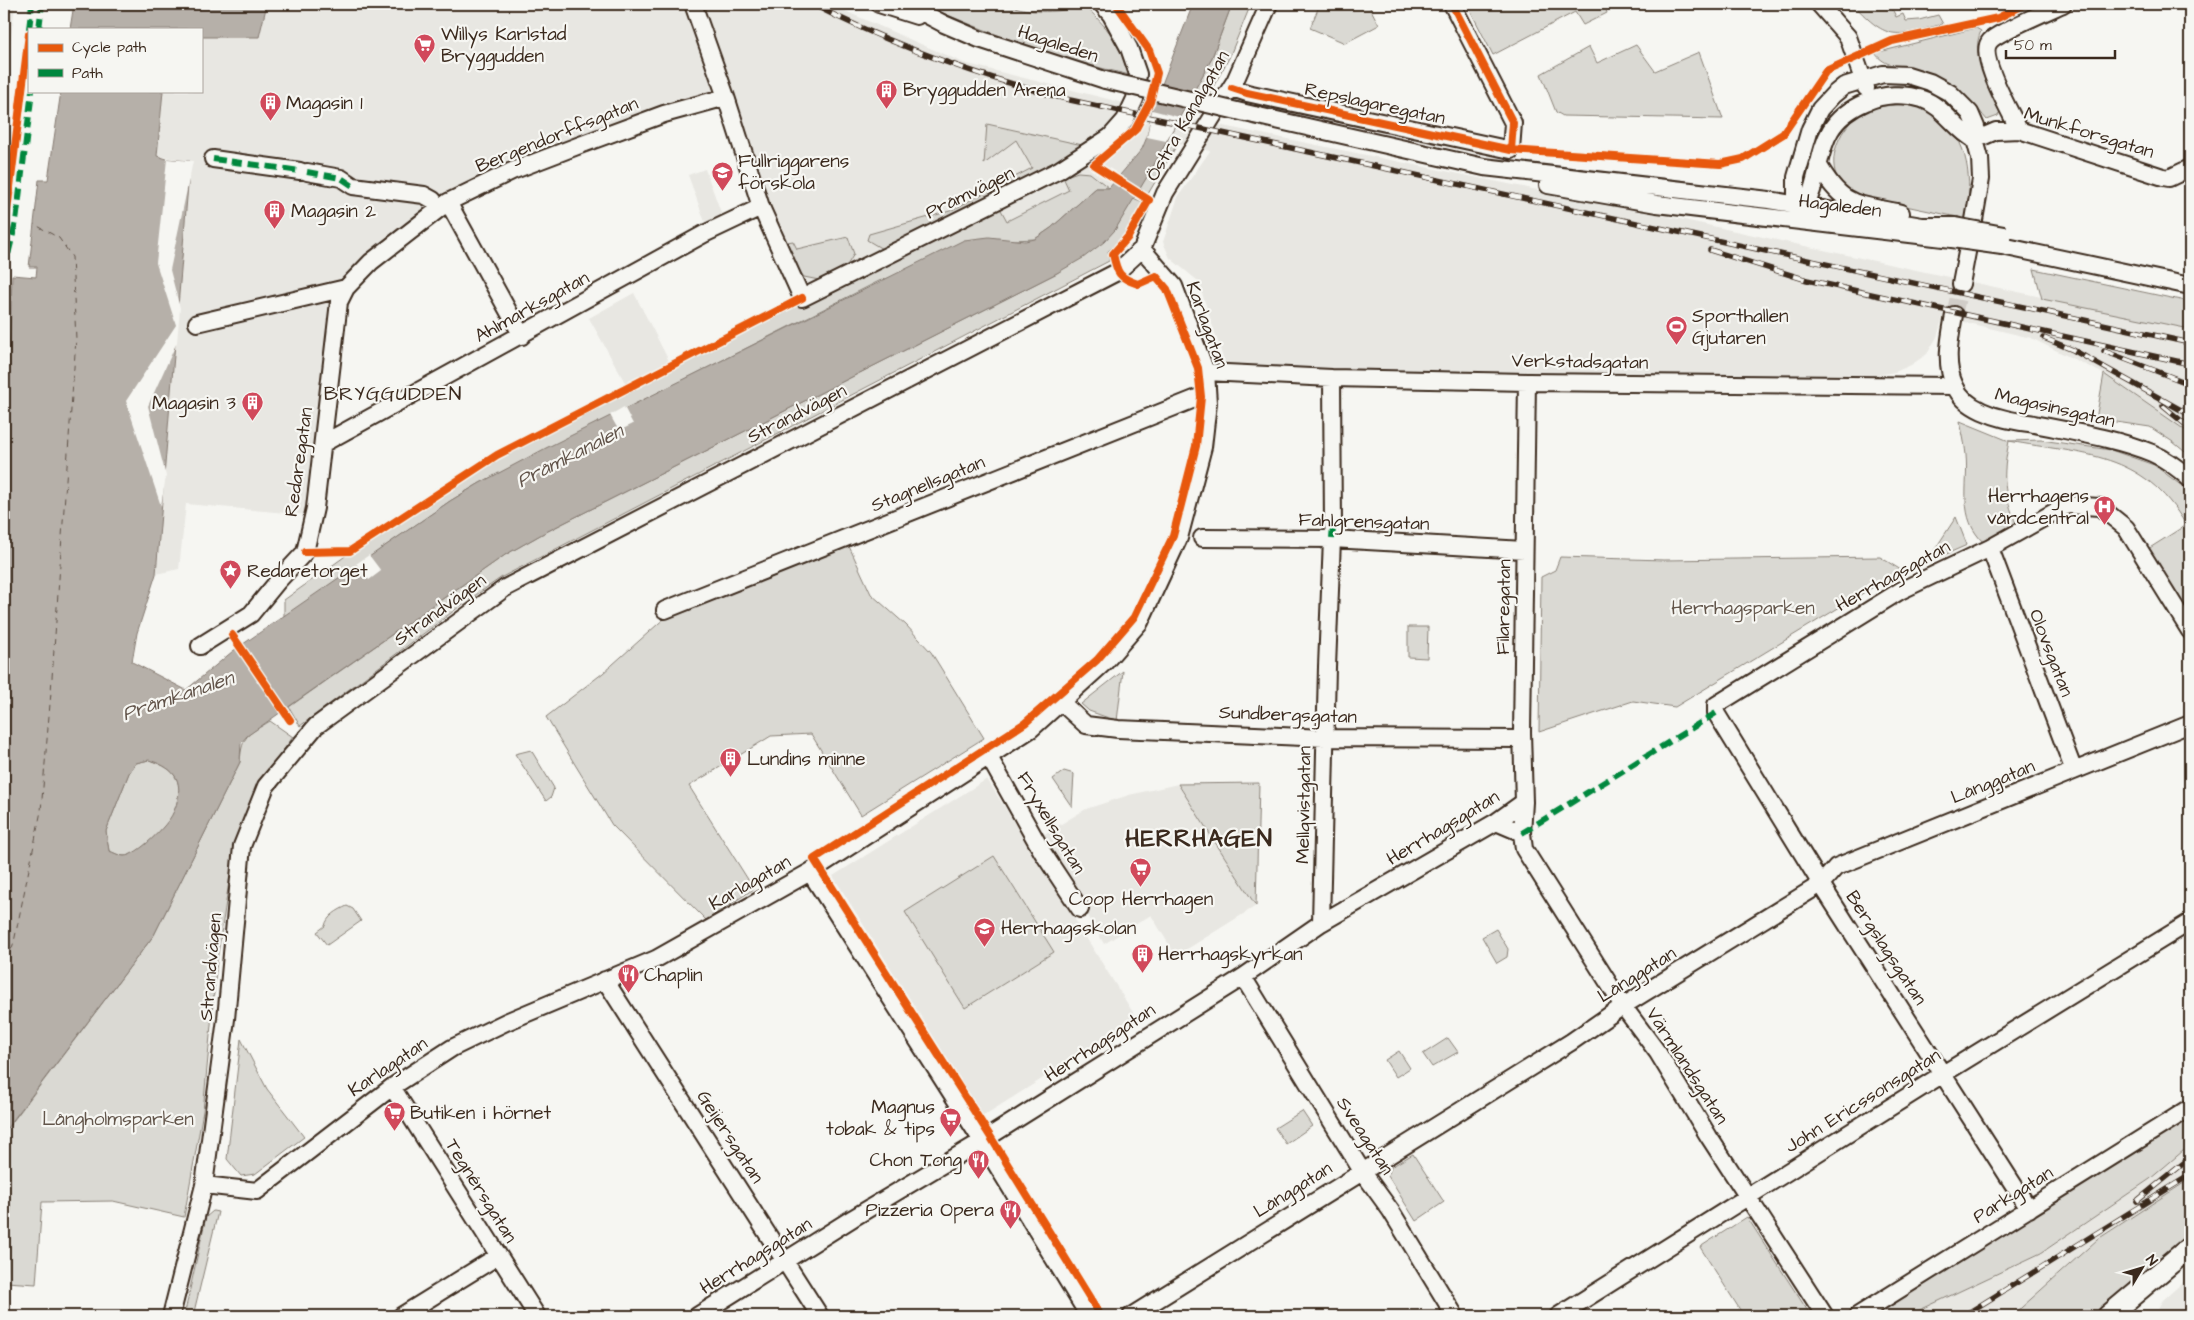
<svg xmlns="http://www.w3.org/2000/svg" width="2194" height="1320" font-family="'Architects Daughter',sans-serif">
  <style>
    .built { fill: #e8e7e2 }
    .green { fill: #dad9d3; stroke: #8a8278 }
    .water { fill: #b6b0a9; stroke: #857a71; fill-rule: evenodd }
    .pier { fill: #f6f6f2 }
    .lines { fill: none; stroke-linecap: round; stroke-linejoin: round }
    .ferry { stroke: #605248; stroke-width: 1; stroke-dasharray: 6 5; stroke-linecap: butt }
    .minor-tunnel { stroke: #d1cdc8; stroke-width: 16; stroke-dasharray: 16 8; stroke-linecap: butt }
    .minor-casing { stroke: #3b2a1e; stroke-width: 20 }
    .major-casing { stroke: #3b2a1e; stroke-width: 24 }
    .minor { stroke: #f6f6f2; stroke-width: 16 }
    .major { stroke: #f6f6f2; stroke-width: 20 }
    .rail-casing { stroke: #3b2a1e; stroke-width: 5.5 }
    .rail { stroke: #f6f6f2; stroke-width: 4; stroke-dasharray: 11; stroke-linecap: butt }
    .minor-bridge-casing { stroke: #3b2a1e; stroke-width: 20; stroke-linecap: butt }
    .minor-bridge { stroke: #f6f6f2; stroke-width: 16 }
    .quiet { stroke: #00873e; stroke-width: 6; stroke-dasharray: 12 6; stroke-linecap: butt }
    .cycleway-casing { stroke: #f6f6f2; stroke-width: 11 }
    .cycleway { stroke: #e8590c; stroke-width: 8 }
    .labels { text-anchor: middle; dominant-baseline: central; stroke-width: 4.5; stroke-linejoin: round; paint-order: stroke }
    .poi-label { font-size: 19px; fill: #3b2a1e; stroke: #f6f6f2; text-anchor: start }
    .street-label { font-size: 19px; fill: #3b2a1e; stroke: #f6f6f2 }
    .park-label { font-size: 19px; fill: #63564b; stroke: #f6f6f2 }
    .neighbourhood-label { font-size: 20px; letter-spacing: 1px; fill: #3b2a1e; stroke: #f6f6f2 }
    .water-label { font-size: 20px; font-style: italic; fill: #605248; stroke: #f6f6f2 }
    .district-label { font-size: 24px; font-weight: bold; letter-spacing: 1px; fill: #3b2a1e; stroke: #f6f6f2 }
  </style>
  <rect width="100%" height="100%" fill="#f6f6f2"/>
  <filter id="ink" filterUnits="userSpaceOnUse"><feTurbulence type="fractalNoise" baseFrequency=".02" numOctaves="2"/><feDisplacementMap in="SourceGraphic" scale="10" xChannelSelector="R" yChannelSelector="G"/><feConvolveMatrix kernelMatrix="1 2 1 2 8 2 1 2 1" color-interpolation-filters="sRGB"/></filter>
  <g filter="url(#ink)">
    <path class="built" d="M4,4H15L4,93Z
      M267,4H829L964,63L1152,110L1147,137L1142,149L1109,188L1090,173L1063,177L1069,190L1006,221L1000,208L805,299L776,233L730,94L513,173L439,216L363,281L353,296L346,312L331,400L319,516L186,504L179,569L156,574L190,161L157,156L163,91H201V37H259Z
      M1179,117L1661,215L2190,329V435L2104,374L2031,338L1943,317L1937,337L1927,354L1911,365L1895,372L1872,376L1599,377L1226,367L1198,281L1170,258L1163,242L1178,197L1210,151L1166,141Z
      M705,169L722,215L705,222L688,175Z
      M634,293L669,361L627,386L589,318Z
      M987,779L1137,1019L983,1116L833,876Z
      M1178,784L1256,906L1176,956L1151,915L1104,944L1043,835L1086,809L1129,795Z
      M2190,1145V1179L2098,1239L2012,1316H1907L2041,1253L2150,1179Z
      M2190,1276V1316H2163L2158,1308L2163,1300Z"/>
    <path class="green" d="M922,4H1006C1031,14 1060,14 1084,4C1103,25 1126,46 1130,75C1058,59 988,33 922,4Z
      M1232,4H1251L1229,58L1208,96L1193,92L1211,60Z
      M1320,4H1368L1379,25L1345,43L1310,28Z
      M1467,4H1565L1567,8L1577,4H1604L1607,13L1583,25L1575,12L1493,55Z
      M1853,4H1890L1896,17L1903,14L1906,21L1919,20L1938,15L1943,24C1896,36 1889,43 1853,4Z
      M1976,28L1981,31C1969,57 1990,85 2001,109L1998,116L1987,120C1977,108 1968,95 1955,87C1945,80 1928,73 1916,70C1899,66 1885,67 1875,53Z
      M1636,45L1655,71L1699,52L1723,119L1563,116L1556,112L1541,74L1589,47L1597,63Z
      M1912,104C1919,108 1930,110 1937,115C1971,141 1971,180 1967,219L1863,197C1855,193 1843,188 1838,179C1827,159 1839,131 1856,117C1872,105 1892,105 1912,104Z
      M987,124L1087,146L1051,170L884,250L867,240L869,234L950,211L1032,168L1016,140L984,164Z
      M1166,141L1178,143L1148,194L1140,188Z
      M1078,172L1090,173L1109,188H1096L1051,228L1035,239L1013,240L879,281L480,483L450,501L284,617V600L351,552L494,457L805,299L1000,208L1007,221L1069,190L1063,177Z
      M1133,198L1143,202L1127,232L1108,251L1109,261L502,577L463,604L300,726L289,707L505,555L542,534L1057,273L1115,230Z
      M848,237L854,254L846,267L824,281L804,277L796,267L787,242L793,241L797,249Z
      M2034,269L2190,302V329L2042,299Z
      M2104,374L2185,430L2190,435V456L2173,442L2150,427L2096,419Z
      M1960,421L2009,441L2041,440L2111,450L2154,465L2190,492V620L2148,549L2186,525C2143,451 2084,455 2009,441C2002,478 2003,491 2017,526L1984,543C1957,517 1969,487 1966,455C1965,444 1962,432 1960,421Z
      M1956,517L1967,545L1926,563Z
      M848,544L871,594L906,625L931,652L984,738L861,815L811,734L771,736L689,786L754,889L706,920L612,825L546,717L603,673L667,616Z
      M1560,557L1664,560L1880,557L1901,570L1675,707L1633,701L1539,732L1541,577L1555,570Z
      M1408,627H1428L1427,658L1408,657Z
      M1123,671L1117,721L1089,711L1081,704Z
      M270,721L293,737L261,781L234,849L217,960L203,1111L184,1217L113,1201L42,1202L36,1284L6,1282L11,1206L4,1204V1133L154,935L240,762C242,734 248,735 270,721Z
      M531,750L554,788L551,797L546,801L515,754Z
      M149,760C158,763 170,768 175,776C182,786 178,803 173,814C168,825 137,857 124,856C119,856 113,852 109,851L106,831L129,773L136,763Z
      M1064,771L1074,774L1072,807L1053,779Z
      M1259,783L1256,906L1178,784Z
      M994,856L1054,952L965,1008L905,912Z
      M347,906L353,909L361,921L327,945L317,932L325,926C327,916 338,910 347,906Z
      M1496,929L1508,949L1507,957L1497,963L1482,937Z
      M1448,1038L1458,1052L1432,1067L1423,1054Z
      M241,1039L267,1089L304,1137L255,1174L241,1176L227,1159Z
      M1399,1051L1410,1068L1396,1077L1385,1060Z
      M1302,1111L1312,1126L1286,1144L1275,1128Z
      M2190,1113V1145L2150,1179L2041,1253L1907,1316H1855Z
      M1413,1154L1444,1202L1416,1221L1388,1176L1391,1167Z
      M2190,1179V1231L2133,1289L2092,1316H2012L2098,1239Z
      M213,1211L218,1212L193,1316H184L206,1217Z
      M1747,1217L1811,1316H1744L1700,1247Z"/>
    <path class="water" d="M74,4H267L259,37H201V29H70Z
      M1193,4H1232L1211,60L1150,172L1115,230L1104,242L1083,258L1057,273L542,534L505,555L247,736L241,743L240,762L154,935L4,1132V435L8,398L12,275L36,277L37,267H29L39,180H48L61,91H163L157,156L167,159L190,161L156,574L137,633L132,662L186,690L233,651L450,501L480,483L546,448L964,240L989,237L1025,241L1035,239L1051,228L1096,188H1109L1142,149L1147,137L1152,110ZM149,760C158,763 169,767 175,776C182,786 178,803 173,813C168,825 137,856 124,856C119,856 113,852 109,851L106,831L129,773L136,763Z"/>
    <path class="pier" d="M1152,110L1179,117L1166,141L1147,137Z
      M167,159L193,161L170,270L180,308L177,342L148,406L166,476L161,506L126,401L176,325L156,263Z
      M624,407L633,424L619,431L610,415Z
      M369,555L381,571L369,580L356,564Z"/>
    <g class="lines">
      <path class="ferry" d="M4,970L14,942L41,811L51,692L76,339L72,257L59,238L34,224"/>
      <path class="minor-tunnel" d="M1954,315L1961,284"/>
      <defs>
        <path id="minor" d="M693,4L726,97L761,207L802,298L1059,170L1110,137L1125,120L1135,99L1138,74L1129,48L1111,15L1102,4
          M879,4L917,16
          M906,4L944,24L979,39L1105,80
          M1819,4L1848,37L1866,88
          M1232,88L1247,93L1511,150L1513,123L1452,4
          M1254,115L1484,167L1769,200L1922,226H1955
          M2019,130C2011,113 1977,55 1990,41C1998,32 2050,10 2063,4
          M1975,140L1996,131L2019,130L2163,177L2169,178L2190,168
          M213,159L300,171
          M1818,164C1843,208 1856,203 1901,213
          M307,172L341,178L353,186L424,195L433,200L439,208
          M1548,185L1657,204L1952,239
          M448,202L522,336
          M1800,215C1829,172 1807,127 1866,102C1883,94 1904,93 1922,99C1944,106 1955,130 1975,140
          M1796,216V177L1810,129L1820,109L1833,95L1844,86L1883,74L1908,75L1930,82L1950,93L1970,113L1976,127L1975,140L1980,158L1981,179L1974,220
          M2002,246L2190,286
          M1961,284L1968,247
          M1954,315C1950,338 1944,364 1955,386C1960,398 1971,406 1982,411C1999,419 2016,421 2034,424C2073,432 2115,438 2152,453C2166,459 2179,469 2190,479
          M197,323L346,288L371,262L448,202L512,171L580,145L664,114L726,97
          M1206,372L1332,378L1527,382L1954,386
          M1332,378L1333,527
          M324,443L704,234L761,207
          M1202,538L1332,539L1524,550
          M1990,548L2074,771
          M665,610L1207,394
          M200,646L251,614L278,581L305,552L315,508L339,302L346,288
          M1062,703L1086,725L1118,729L1325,738L1522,739
          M989,757L1043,853L1080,909
          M1496,822L1522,833L1524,849L1623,1006L1658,1053L1709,1137L1825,1316
          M1522,833L1524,802L1522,732L1527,382
          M810,872L982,1141L1089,1316
          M1321,923L1327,667L1332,539
          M1243,977L1362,1171L1391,1211L1455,1316
          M605,980L820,1316
          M392,1087L537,1316
          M204,1185L257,1191L392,1087L452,1048L506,1022L656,959L810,872L1031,729L1106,661L1140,622L1179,538L1203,447L1208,403L1206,372L1174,286L1142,249
          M2029,1209L1821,884L1716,713V705L1900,591L1990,548L2067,505L2100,507L2126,528L2190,631
          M171,1316L204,1185L226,1019L242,846L266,786L316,726L505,588L1117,272L1142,249L1165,193L1235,81L1269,4
          M401,1316L498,1256
          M697,1316L853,1218L982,1141L1243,977L1321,923L1496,822L1524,802
          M1131,1316L1571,1042L1623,1006L1821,884L1836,867L2190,724
          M1558,1316L1943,1074L2190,922
          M1857,1316L2190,1108"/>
        <path id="major" d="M2108,1316L2190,1247"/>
      </defs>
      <use href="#minor" class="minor-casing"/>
      <use href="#major" class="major-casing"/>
      <use href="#minor" class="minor"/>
      <use href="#major" class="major"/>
      <defs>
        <path id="rail" d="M812,4C894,46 980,77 1070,100L2190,343
          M1710,250L1807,280L2190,364
          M2044,338L2073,350L2190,415
          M2104,351L2190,384
          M2163,406L2190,428
          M2137,1201L2190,1158
          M1963,1316L2190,1175"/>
      </defs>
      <use href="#rail" class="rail-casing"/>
      <use href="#rail" class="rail"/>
      <defs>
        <path id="minor-bridge" d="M1105,80L1254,115
          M1955,226L2004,235
          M1952,239L2002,246"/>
      </defs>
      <use href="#minor-bridge" class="minor-bridge-casing"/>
      <use href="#minor-bridge" class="minor-bridge"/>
      <path class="quiet" d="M29,29L32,4
        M39,29L42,4
        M213,159L300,171
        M307,172L341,178L353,186
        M4,271L16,222L32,91
        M1332,539L1333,527
        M1522,833L1716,713"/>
      <defs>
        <path id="cycleway" d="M1452,4L1513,123L1511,150
          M1232,88L1247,93L1511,150L1720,164L1743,159L1783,134L1826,71L1892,41L1998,18L2025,4
          M4,235L29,34
          M305,552L350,551L497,455L802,298
          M232,635L290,720
          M1101,1316L990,1136L814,859L1025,723L1097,660L1134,617L1173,536L1196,446L1201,397L1198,368L1167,289L1156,276L1138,284C1119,278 1117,273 1113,254L1128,237L1149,200L1094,165L1135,130L1150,102L1157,73L1149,50L1116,4"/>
      </defs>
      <use href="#cycleway" class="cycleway-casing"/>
      <use href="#cycleway" class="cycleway"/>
    </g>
  </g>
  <defs>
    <symbol id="supermarket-pin" viewBox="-11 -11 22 30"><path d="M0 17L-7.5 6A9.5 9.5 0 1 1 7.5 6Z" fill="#d1495b" stroke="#f6f6f2"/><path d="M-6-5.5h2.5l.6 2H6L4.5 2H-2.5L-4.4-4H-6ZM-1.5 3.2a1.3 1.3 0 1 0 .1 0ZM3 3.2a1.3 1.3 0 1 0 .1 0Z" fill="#fff"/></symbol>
    <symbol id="building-pin" viewBox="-11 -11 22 30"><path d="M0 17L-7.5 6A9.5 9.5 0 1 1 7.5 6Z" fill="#d1495b" stroke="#f6f6f2"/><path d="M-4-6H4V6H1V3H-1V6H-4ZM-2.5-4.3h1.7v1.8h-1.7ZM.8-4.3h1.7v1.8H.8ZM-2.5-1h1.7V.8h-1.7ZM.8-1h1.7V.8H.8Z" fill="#fff"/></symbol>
    <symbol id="school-pin" viewBox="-11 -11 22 30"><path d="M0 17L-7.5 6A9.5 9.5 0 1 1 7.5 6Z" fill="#d1495b" stroke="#f6f6f2"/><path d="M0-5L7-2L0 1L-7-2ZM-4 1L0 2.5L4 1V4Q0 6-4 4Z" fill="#fff"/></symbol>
    <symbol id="stadium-pin" viewBox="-11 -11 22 30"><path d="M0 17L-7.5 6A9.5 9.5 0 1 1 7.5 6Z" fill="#d1495b" stroke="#f6f6f2"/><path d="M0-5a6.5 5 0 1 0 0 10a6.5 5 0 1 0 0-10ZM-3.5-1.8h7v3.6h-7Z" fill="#fff"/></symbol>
    <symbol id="hospital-pin" viewBox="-11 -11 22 30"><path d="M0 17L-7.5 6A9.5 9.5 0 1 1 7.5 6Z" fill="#d1495b" stroke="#f6f6f2"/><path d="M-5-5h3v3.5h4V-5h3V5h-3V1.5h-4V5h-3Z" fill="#fff"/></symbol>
    <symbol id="sight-pin" viewBox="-11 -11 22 30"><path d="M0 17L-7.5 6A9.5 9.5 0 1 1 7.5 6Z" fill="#d1495b" stroke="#f6f6f2"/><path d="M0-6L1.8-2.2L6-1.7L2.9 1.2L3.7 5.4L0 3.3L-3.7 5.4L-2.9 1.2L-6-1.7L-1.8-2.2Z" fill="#fff"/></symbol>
    <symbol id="restaurant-pin" viewBox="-11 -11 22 30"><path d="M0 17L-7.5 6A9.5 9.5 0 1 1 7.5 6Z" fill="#d1495b" stroke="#f6f6f2"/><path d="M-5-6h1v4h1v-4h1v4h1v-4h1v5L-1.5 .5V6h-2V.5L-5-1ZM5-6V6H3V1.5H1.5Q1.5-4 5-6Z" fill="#fff"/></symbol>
  </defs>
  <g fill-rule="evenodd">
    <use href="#supermarket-pin" x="412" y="32" width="25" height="34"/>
    <use href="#building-pin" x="874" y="78" width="25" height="34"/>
    <use href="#building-pin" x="258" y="90" width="25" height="34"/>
    <use href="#school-pin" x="710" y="160" width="25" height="34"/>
    <use href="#building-pin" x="262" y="198" width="25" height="34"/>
    <use href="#stadium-pin" x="1664" y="314" width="25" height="34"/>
    <use href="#building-pin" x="240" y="390" width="25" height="34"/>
    <use href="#hospital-pin" x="2092" y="494" width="25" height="34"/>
    <use href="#sight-pin" x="218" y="558" width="25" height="34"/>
    <use href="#building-pin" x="718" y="746" width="25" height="34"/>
    <use href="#supermarket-pin" x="1128" y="856" width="25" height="34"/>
    <use href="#school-pin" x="972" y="916" width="25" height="34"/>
    <use href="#building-pin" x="1130" y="942" width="25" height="34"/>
    <use href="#restaurant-pin" x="616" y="962" width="25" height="34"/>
    <use href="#supermarket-pin" x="382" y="1100" width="25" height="34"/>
    <use href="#supermarket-pin" x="938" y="1106" width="25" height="34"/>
    <use href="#restaurant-pin" x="966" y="1148" width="25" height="34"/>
    <use href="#restaurant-pin" x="998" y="1198" width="25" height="34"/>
  </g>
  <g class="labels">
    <g class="poi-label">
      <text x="441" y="34">Willys Karlstad<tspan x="441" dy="22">Bryggudden</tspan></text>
      <text x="903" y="90">Bryggudden Arena</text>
      <text x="286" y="103">Magasin 1</text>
      <text x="738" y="161">Fullriggarens<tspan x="738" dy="22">förskola</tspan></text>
      <text x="291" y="211">Magasin 2</text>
      <text x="1692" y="316">Sporthallen<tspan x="1692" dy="22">Gjutaren</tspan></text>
      <text x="236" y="403" text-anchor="end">Magasin 3</text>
      <text x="2089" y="496" text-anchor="end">Herrhagens<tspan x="2089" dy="22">vårdcentral</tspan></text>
      <text x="247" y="571">Redaretorget</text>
      <text x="747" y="759">Lundins minne</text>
      <text x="1141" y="899" text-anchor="middle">Coop Herrhagen</text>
      <text x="1001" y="928">Herrhagsskolan</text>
      <text x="1158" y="954">Herrhagskyrkan</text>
      <text x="644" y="975">Chaplin</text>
      <text x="935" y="1107" text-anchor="end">Magnus<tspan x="935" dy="22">tobak &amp; tips</tspan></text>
      <text x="410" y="1113">Butiken i hörnet</text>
      <text x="962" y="1160" text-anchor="end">Chon Tong</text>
      <text x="994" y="1210" text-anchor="end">Pizzeria Opera</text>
    </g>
    <g class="street-label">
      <text transform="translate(1058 44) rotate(18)">Hagaleden</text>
      <text transform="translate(1375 104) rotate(12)">Repslagaregatan</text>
      <text transform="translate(1188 116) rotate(-60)">Östra Kanalgatan</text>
      <text transform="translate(2089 133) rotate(17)">Munkforsgatan</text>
      <text transform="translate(557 135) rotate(-22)">Bergendorffsgatan</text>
      <text transform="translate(970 193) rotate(-26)">Pråmvägen</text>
      <text transform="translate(1840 206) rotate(7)">Hagaleden</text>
      <text transform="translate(532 307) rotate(-29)">Ahlmarksgatan</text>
      <text transform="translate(1207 325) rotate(70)">Karlagatan</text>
      <text transform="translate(1580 362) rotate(1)">Verkstadsgatan</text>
      <text transform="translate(2055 408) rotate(13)">Magasinsgatan</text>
      <text transform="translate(797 414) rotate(-27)">Strandvägen</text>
      <text transform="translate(299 462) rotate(-82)">Redaregatan</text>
      <text transform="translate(928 484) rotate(-22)">Stagnellsgatan</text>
      <text transform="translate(1364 522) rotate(2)">Fahlgrensgatan</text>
      <text transform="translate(1893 576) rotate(-29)">Herrhagsgatan</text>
      <text transform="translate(1504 607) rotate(-89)">Filaregatan</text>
      <text transform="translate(440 610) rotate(-36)">Strandvägen</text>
      <text transform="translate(2051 653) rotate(69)">Olovsgatan</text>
      <text transform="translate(1288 715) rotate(2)">Sundbergsgatan</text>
      <text transform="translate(1993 782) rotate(-22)">Långgatan</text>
      <text transform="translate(1304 805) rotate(-89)">Mellqvistgatan</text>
      <text transform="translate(1051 823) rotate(59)">Fryxellsgatan</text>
      <text transform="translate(1443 828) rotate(-31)">Herrhagsgatan</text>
      <text transform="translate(750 883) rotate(-30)">Karlagatan</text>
      <text transform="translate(1886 948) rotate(57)">Bergslagsgatan</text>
      <text transform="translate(211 967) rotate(-85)">Strandvägen</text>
      <text transform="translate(1637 975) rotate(-32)">Långgatan</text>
      <text transform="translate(1100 1043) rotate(-33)">Herrhagsgatan</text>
      <text transform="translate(1687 1066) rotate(57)">Värmlandsgatan</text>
      <text transform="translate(388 1067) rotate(-34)">Karlagatan</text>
      <text transform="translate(1863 1101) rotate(-32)">John Ericssonsgatan</text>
      <text transform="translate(1365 1136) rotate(57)">Sveagatan</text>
      <text transform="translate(730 1137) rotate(57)">Geijersgatan</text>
      <text transform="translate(1293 1190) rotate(-32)">Långgatan</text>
      <text transform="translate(481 1191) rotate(58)">Tegnérsgatan</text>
      <text transform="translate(2013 1195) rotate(-32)">Parkgatan</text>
      <text transform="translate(756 1256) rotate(-32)">Herrhagsgatan</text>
    </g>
    <g class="park-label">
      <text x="1743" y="608">Herrhagsparken</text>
      <text x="118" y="1119">Långholmsparken</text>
    </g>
    <g class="neighbourhood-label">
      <text x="393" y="394">BRYGGUDDEN</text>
    </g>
    <g class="water-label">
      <text transform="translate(570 456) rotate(-27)">Pråmkanalen</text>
      <text transform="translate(178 696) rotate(-19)">Pråmkanalen</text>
    </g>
    <g class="district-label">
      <text x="1199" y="839">HERRHAGEN</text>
    </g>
  </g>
  <rect width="2194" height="1320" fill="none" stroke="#f6f6f2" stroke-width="20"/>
  <rect x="10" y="10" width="2174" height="1300" fill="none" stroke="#3b2a1e" stroke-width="2" filter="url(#ink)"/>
  <rect x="28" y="28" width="175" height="65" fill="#f6f6f2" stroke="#aba49d"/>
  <rect x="38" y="44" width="25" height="8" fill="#e8590c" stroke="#aba49d"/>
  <text x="72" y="52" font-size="15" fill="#3b2a1e">Cycle path</text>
  <rect x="38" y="69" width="25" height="8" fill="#00873e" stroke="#aba49d"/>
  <text x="72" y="78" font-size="15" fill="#3b2a1e">Path</text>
  <g transform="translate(2142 1268) rotate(52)" stroke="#f6f6f2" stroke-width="4" paint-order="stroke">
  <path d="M0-4L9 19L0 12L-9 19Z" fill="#3b2a1e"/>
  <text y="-8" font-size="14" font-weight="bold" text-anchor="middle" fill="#3b2a1e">N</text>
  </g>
  <path d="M2006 50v8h109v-8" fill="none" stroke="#3b2a1e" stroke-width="2.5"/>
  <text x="2014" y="50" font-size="15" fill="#3b2a1e" stroke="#f6f6f2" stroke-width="4" paint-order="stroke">50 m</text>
</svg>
